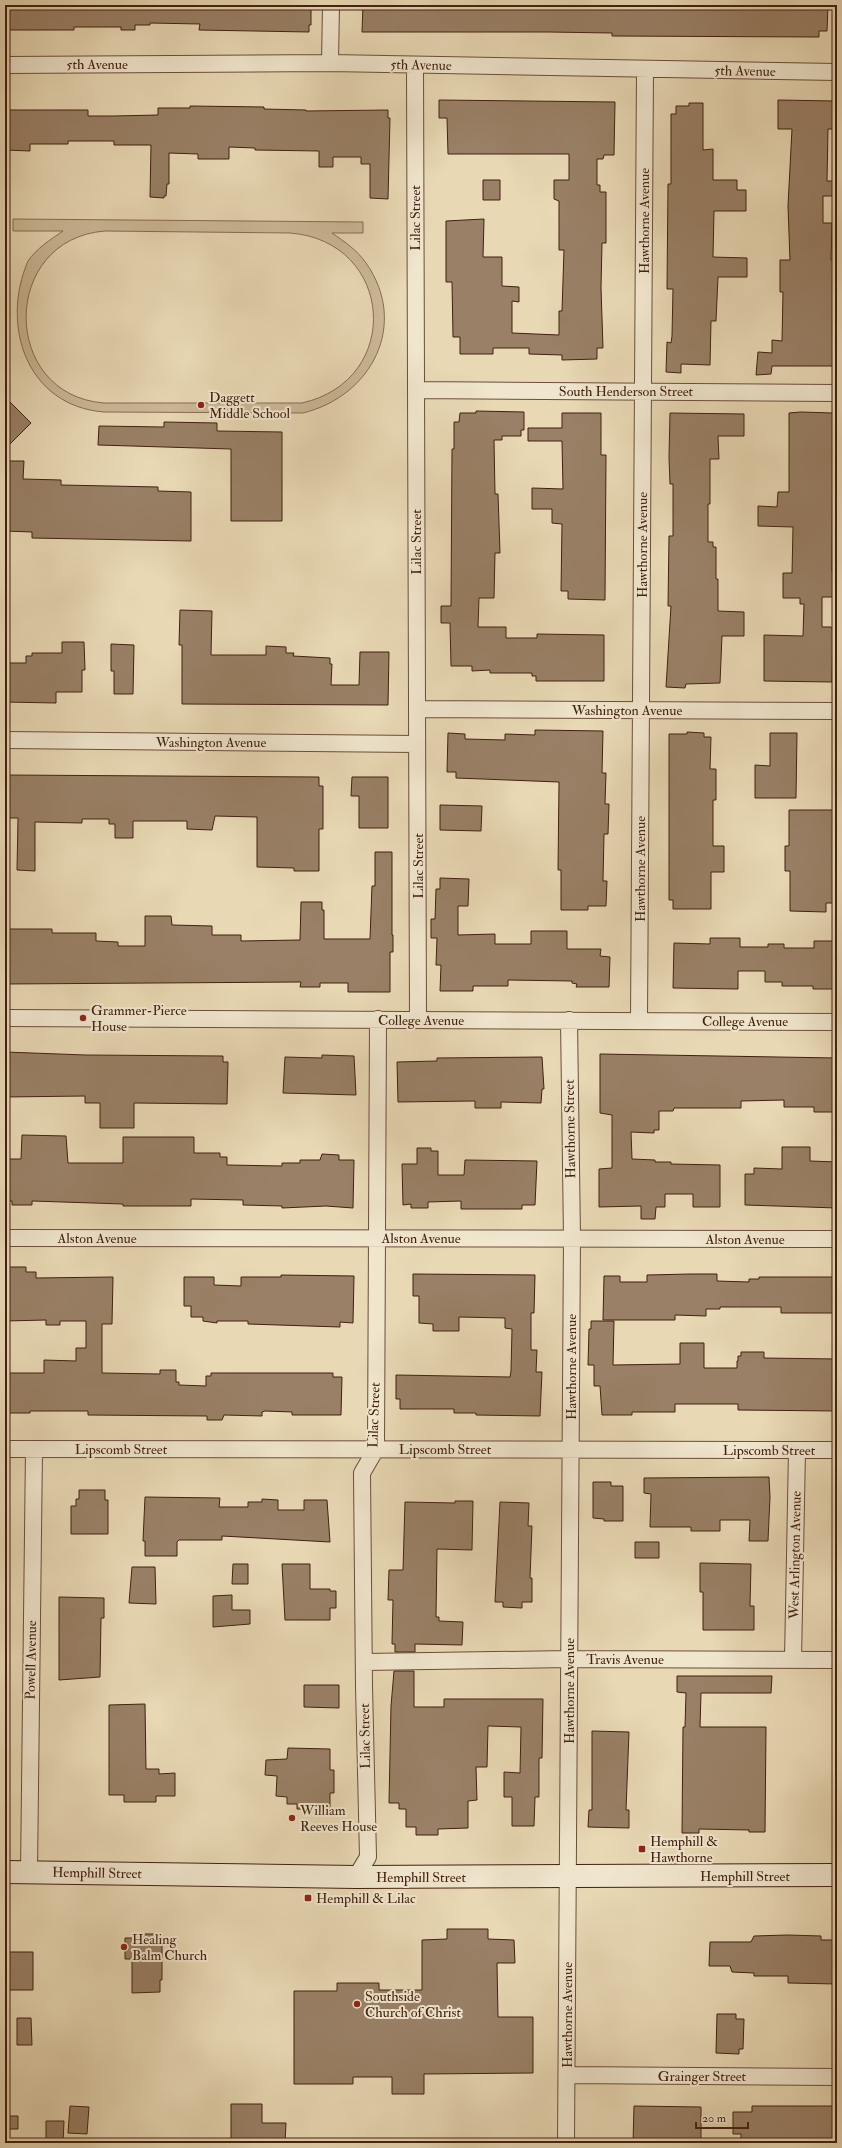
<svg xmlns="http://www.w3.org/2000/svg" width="842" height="2148" font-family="'IM FELL Double Pica',serif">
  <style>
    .green { fill: #ccb998; stroke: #886c54; fill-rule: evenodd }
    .building { fill: #998066; stroke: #432011 }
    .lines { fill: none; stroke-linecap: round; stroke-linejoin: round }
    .street-casing { stroke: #6c4e3a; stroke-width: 18 }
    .secondary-casing { stroke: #432011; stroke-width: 24 }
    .street { stroke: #f0e6ce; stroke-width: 16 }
    .secondary { stroke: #f0e6ce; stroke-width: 22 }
    .poi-dot { fill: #8f2418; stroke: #f0e6ce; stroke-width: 1.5 }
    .labels { text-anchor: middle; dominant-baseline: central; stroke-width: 4; stroke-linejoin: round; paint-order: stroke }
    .street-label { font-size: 14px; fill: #432011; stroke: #f0e6ce }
    .poi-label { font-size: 14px; fill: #432011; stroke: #f0e6ce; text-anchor: start }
  </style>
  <rect width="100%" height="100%" fill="#e8d8b4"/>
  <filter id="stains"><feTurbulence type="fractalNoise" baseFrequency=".005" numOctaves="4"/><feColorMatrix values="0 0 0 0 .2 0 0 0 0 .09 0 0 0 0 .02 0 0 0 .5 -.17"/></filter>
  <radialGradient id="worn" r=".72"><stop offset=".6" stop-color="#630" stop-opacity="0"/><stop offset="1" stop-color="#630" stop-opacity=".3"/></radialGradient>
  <path class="green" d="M13,219L363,222V233H332C345,242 357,250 366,263C409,324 372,396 303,413L104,412C27,406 0,326 28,261C37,248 50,240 63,231H13ZM105,231L290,233C394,241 404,380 302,403H104C0,395 0,239 105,231Z"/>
  <path class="building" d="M7,5H311V25H309V32L199,30L200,24L150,23V25H135V30H121V27H74V30H5V15H7Z
    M363,5H828L827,31H819V37L612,36V33L549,32H362Z
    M439,100L615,102L614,155H604L603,159H597V185H600V192H606V243H602L601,288L603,348H597V359L562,360V355L529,354V348H493V354H460V337H453L452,282H446V221L484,219L483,257H502V286L519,287V302L512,301V333L559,335V311H562L564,250H559V201L554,199V180H569V154H448L447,118H439Z
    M778,100L835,101V129H828L827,181H834L833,196H823V223H832L831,260H835L834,366H772L771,374L756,375L758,352L772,353V340L782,341L783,292H780V260H790L788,206L792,129H778Z
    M689,103H703V150L713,149V180H737V190H746V211H714L713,257L747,258V277H718L716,321H711L710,365L681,364V373L666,372L667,342L671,343L672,336L673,289H667L668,184H671V114H676V106H689Z
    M190,106L264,107V109L306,110V111L388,110V118H390L388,199L370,198V164H361V157H333V167H319V151L255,150V148L229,147V159H198V154L169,153V184H167L166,196H164V198L150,197L151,145H114V141H68V144H30V151L5,150V110H88V116H114L158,115V108H190Z
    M483,180H500V200H483Z
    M5,397L31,423L5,449Z
    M476,411L524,412V430H521V436H502V440H494L495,494H498L500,553H495L494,598H479L478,627H506V638H537V634L604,635V681H536V676H532V673H490V670L472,671V666H451L450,623H441V606H451L452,449H454V422H459L460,413H476Z
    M801,412L833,413L832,571H834V597H822V627H831L833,630L832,682L764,681V635L803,636L804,604H800V598H783V573H792L793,527L758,526V506L777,507L778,492H789V413Z
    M562,413H601V455H606L605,600L568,599V591H561L562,524L552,523V509H532V488L563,489L562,441H528V428H562Z
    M670,413L744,414V436H718L719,459H710V504H708V542H713V547H716V579H718V611L744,612V636H722L720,683L686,684L685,688L666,687L671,606H668L669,536H673V484H670L669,457Z
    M164,422L217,423V431L282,432V521H231V449L98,445L99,426L164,427Z
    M5,461H24L23,479L61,480V485L158,487V491L191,492V541L32,538V532L5,531Z
    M180,610L212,611L211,655H266V646L286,647V653H294L293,656L330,658V664H332L331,685H359L360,652H389L388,705L182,704V645H179Z
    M62,642H84L85,670H82V692H56V703L5,702V663H26V656H32V653H62Z
    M111,644L134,645L133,694H114V671H111Z
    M535,730L603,731L602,773H606L605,804H609L608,834H604L603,881H607L606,906H588V910H561V870H558L559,782L456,778V772H447L448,733L465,734V739L505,740V734L535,735Z
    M687,732L704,733V737H711L710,769H716V800H713V846H724V872H711V909H673V900H669V734H687Z
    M770,733H797L796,798H755V765L770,766Z
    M5,775L319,777V786H323V829H319V871H294V868L257,867V817L215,816L212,830L187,829V821H133V838H115V824H109V819H82V823L35,822V871L17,870L18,818H5Z
    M352,777H388V828H359V796H351Z
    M440,805L482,806L481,831L440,830Z
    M789,810H834L833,903H826V912L790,911V871H785V846H789Z
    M375,852H392V935H393V952H390V992H348V983H320V987H300L301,982L5,984V929H52V933H96V941L118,942V946H145V916H171L172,925L212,926V935H241V941L300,940L301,902H322V910H324V939H370L372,886H375Z
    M440,878L469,879L468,906H458V935L495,934V944H531V931H567V949H601L600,956L610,957L609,987H576L577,984L572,983V981L508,980V986H473V991H440L441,965H436L437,938H431V919H435L436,889H440Z
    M710,938H740V947H768V944H784V948H814V941H837V989H813V986H782V982H765V971H738V989L673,988L674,943L710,944Z
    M5,1052L86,1055L223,1056V1062H228L227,1104L134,1103V1128H100V1103H85V1096L5,1097Z
    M600,1054L837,1058V1112H814V1107H784V1100L741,1101V1108H674L673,1111H659V1130H654V1133L631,1132L632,1159L655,1160V1162H671V1164L720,1165V1207H693V1194H665V1207H656L655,1219H641V1206L599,1207V1169L612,1168V1115L600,1113Z
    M322,1055L354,1056L356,1095L283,1093L285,1057L322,1058Z
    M542,1057L544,1089H542L541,1103L501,1102V1108H475V1101L398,1102L397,1062L437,1061V1058Z
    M22,1135L66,1136L68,1163H123V1137H194V1153H220V1157H227V1165L282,1166V1163H300V1160H320L322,1154L339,1155V1160H354L353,1208L326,1206L282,1208V1206L243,1205V1200L191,1199V1206H123V1204L32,1201V1205H12V1201H5V1162H8V1159H21Z
    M782,1147H810V1161L837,1162V1208L745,1205V1174H754V1168L782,1169Z
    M417,1148H431V1151H438V1175H464L465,1160L537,1161L535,1205H522V1209H461V1201L428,1202V1208H411V1204L403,1205L402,1164H417Z
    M5,1267H26V1272H36V1278L113,1277L112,1324H102V1373L160,1374V1370H176V1382H179V1385L206,1386V1376H211V1373H333V1377H342L341,1415H292V1412L265,1411L262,1412V1416L224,1415L222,1420H207V1416L88,1415V1411H30V1413H5V1373H44V1360L76,1361V1348H86V1321H60V1325H46V1320L5,1321Z
    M413,1274L535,1275L534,1313H531V1350H537L536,1372H542L540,1416L476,1415V1413H454V1409H400V1399H396V1375L510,1377L511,1371L512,1329L505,1328V1318L459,1317V1331H433V1324L419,1323V1296H413Z
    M690,1274H717V1281L749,1282V1279H759V1277H837V1313H781V1307H720V1309H706V1316L675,1315V1320H603L604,1276H620V1282H647V1275Z
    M281,1275L354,1276L353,1323L340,1322V1327L248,1324V1321H217V1323L203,1321V1317H191V1306H184V1277H214V1285L241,1286V1277H281Z
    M591,1321H614L613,1365L680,1364V1343H704V1368H737V1361H738V1356H741V1352H764V1358L837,1359V1411L738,1410V1404H675V1412H632V1415H602L600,1386H594V1365H588L589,1329H591Z
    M769,1477L770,1497L768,1541H749L750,1520H720V1531H691V1527H650L651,1494L644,1493V1478Z
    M593,1482H611V1486H623V1521H604V1519L593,1518Z
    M79,1490H105V1500H108V1534H71V1506H76V1499H79Z
    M145,1497L220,1498L219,1507H248V1502H262V1499L278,1500V1510H304V1500H327L330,1542L222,1536V1540H179L177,1542V1556H145V1541H143Z
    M455,1501H473L472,1550L437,1549L436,1617H439V1621L463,1622L462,1645L415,1644V1652H395V1644H392L393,1600H388L389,1570H403L405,1502L455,1503Z
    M500,1502L529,1503L528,1526H532L530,1578H532V1602H522V1608L503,1607V1602H495Z
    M635,1542H659V1558H635Z
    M700,1563L751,1564L750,1606H754V1630H703V1592H700Z
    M233,1564H248V1584H232Z
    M282,1564H310V1589H330V1591H336V1608H330V1620H285Z
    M132,1567H155L156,1604L129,1603Z
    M232,1595V1610H250V1624L213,1627V1596Z
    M59,1597L104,1598V1618H101L100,1677L59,1680Z
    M394,1671H414V1707H444V1699H543L542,1758H539V1797H535L534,1826H512V1797H504V1772L520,1773L521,1727L488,1726L487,1767H476L477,1800L468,1801V1828L438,1829V1835H416V1827H406V1809H399V1803H389L391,1706Z
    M677,1676H772L771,1693H701L700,1727H766L765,1832H749V1830L699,1829V1833H682L683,1727H685L686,1693L677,1692Z
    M304,1685H339V1708L304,1707Z
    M145,1704L146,1769H159V1774L175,1773V1796H156V1802H124V1795H109V1705Z
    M592,1731L629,1732L626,1810H629V1828L588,1827L589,1810H592Z
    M288,1748L330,1749V1770H334V1793H330V1807H320V1810L297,1809V1804H287V1797L276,1796L277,1776L265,1775L266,1760L287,1759Z
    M447,1929H488V1939L514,1940L515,1963H497L498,2017H533V2073L424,2074V2094H392V2077H353V2084H294V1991H337V1983H379V1990H422V1940L447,1939Z
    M133,1934H157V1944H162V1980H160V1992L132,1993V1959H125V1938H133Z
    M788,1935L821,1936V1940H837V1984L788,1983V1976H754V1973L732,1972L730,1966H709L710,1942H751L754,1936Z
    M5,1952H33V1990H5Z
    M717,2014H736V2019H744L743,2049H739V2054L716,2053Z
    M17,2018H31L32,2045H17Z
    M231,2104H262V2123H286L285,2143H231Z
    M70,2106L89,2107L87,2134L68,2133Z
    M634,2106L701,2107V2143H633Z
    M752,2106H837V2141H817V2143H803V2140H777V2143H741V2134H733V2112H752Z
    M5,2116H18V2129H5Z
    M46,2121H64L63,2143H46Z"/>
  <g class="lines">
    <defs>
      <path id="street" d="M330,63L331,5
        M5,65L330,63L837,72
        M415,65L418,1020
        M416,390L837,393
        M417,709L837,711
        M5,740L417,744
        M5,1018L837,1022
        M639,1021L645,69
        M5,1238L837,1239
        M5,1449L837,1450
        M793,1660L797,1450
        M364,1662L569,1659L837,1660
        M29,1872L34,1449
        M356,1877L368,1857L364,1686L362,1473L376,1449L378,1019
        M567,2075L837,2077
        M566,2143L572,1238L569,1020"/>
      <path id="secondary" d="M5,1872L356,1877L837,1875"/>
    </defs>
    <use href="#street" class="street-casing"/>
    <use href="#secondary" class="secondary-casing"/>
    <use href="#street" class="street"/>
    <use href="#secondary" class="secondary"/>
  </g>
  <g class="poi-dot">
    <circle cx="201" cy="405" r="4"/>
    <circle cx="83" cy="1018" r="4"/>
    <circle cx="292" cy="1818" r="4"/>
    <rect x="638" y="1845" width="8" height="8" rx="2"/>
    <rect x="304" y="1894" width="8" height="8" rx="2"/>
    <circle cx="124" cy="1947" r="4"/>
    <circle cx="357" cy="2004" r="4"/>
  </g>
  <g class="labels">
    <g class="street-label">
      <text x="97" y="64">5th Avenue</text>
      <text transform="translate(421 65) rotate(1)">5th Avenue</text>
      <text transform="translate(745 71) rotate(1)">5th Avenue</text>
      <text transform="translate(415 218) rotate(-90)">Lilac Street</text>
      <text transform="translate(644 221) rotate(-90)">Hawthorne Avenue</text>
      <text x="626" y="391">South Henderson Street</text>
      <text transform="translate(416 542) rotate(-90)">Lilac Street</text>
      <text transform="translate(642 545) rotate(-90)">Hawthorne Avenue</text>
      <text x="627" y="710">Washington Avenue</text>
      <text x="211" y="742">Washington Avenue</text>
      <text transform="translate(418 866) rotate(-90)">Lilac Street</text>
      <text transform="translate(640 869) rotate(-90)">Hawthorne Avenue</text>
      <text x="421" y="1020">College Avenue</text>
      <text x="745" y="1021">College Avenue</text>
      <text transform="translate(570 1129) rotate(-91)">Hawthorne Street</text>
      <text x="97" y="1238">Alston Avenue</text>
      <text x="421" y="1238">Alston Avenue</text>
      <text x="745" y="1239">Alston Avenue</text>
      <text transform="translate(571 1367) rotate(-90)">Hawthorne Avenue</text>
      <text transform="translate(374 1415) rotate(-88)">Lilac Street</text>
      <text x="121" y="1449">Lipscomb Street</text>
      <text x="445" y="1449">Lipscomb Street</text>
      <text x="769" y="1450">Lipscomb Street</text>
      <text transform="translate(795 1555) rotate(-89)">West Arlington Avenue</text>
      <text x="625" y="1659">Travis Avenue</text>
      <text transform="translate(31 1660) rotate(-89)">Powell Avenue</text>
      <text transform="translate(569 1691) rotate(-90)">Hawthorne Avenue</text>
      <text transform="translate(365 1736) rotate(-91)">Lilac Street</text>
      <text transform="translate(97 1873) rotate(1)">Hemphill Street</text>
      <text x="745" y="1876">Hemphill Street</text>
      <text x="421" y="1877">Hemphill Street</text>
      <text transform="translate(567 2015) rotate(-90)">Hawthorne Avenue</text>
      <text x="702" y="2076">Grainger Street</text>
    </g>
    <g class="poi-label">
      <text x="209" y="397">Daggett<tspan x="209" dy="16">Middle School</tspan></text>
      <text x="91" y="1010">Grammer-Pierce<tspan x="91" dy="16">House</tspan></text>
      <text x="300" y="1810">William<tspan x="300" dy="16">Reeves House</tspan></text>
      <text x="650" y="1841">Hemphill &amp;<tspan x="650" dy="16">Hawthorne</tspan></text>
      <text x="316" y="1898">Hemphill &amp; Lilac</text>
      <text x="132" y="1939">Healing<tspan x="132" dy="16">Balm Church</tspan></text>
      <text x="365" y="1996">Southside<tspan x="365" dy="16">Church of Christ</tspan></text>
    </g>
  </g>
  <rect width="842" height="2148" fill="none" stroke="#e8d8b4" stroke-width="20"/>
  <rect x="6" y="6" width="830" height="2136" fill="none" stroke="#432011" stroke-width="2"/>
  <rect x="10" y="10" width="822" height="2128" fill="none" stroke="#432011"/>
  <path d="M696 2122v6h52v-6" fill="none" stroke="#432011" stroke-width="2"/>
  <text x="702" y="2122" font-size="12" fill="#432011" stroke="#f0e6ce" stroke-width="3" paint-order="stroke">20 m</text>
  <rect width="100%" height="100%" filter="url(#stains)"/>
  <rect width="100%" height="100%" fill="url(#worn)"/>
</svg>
